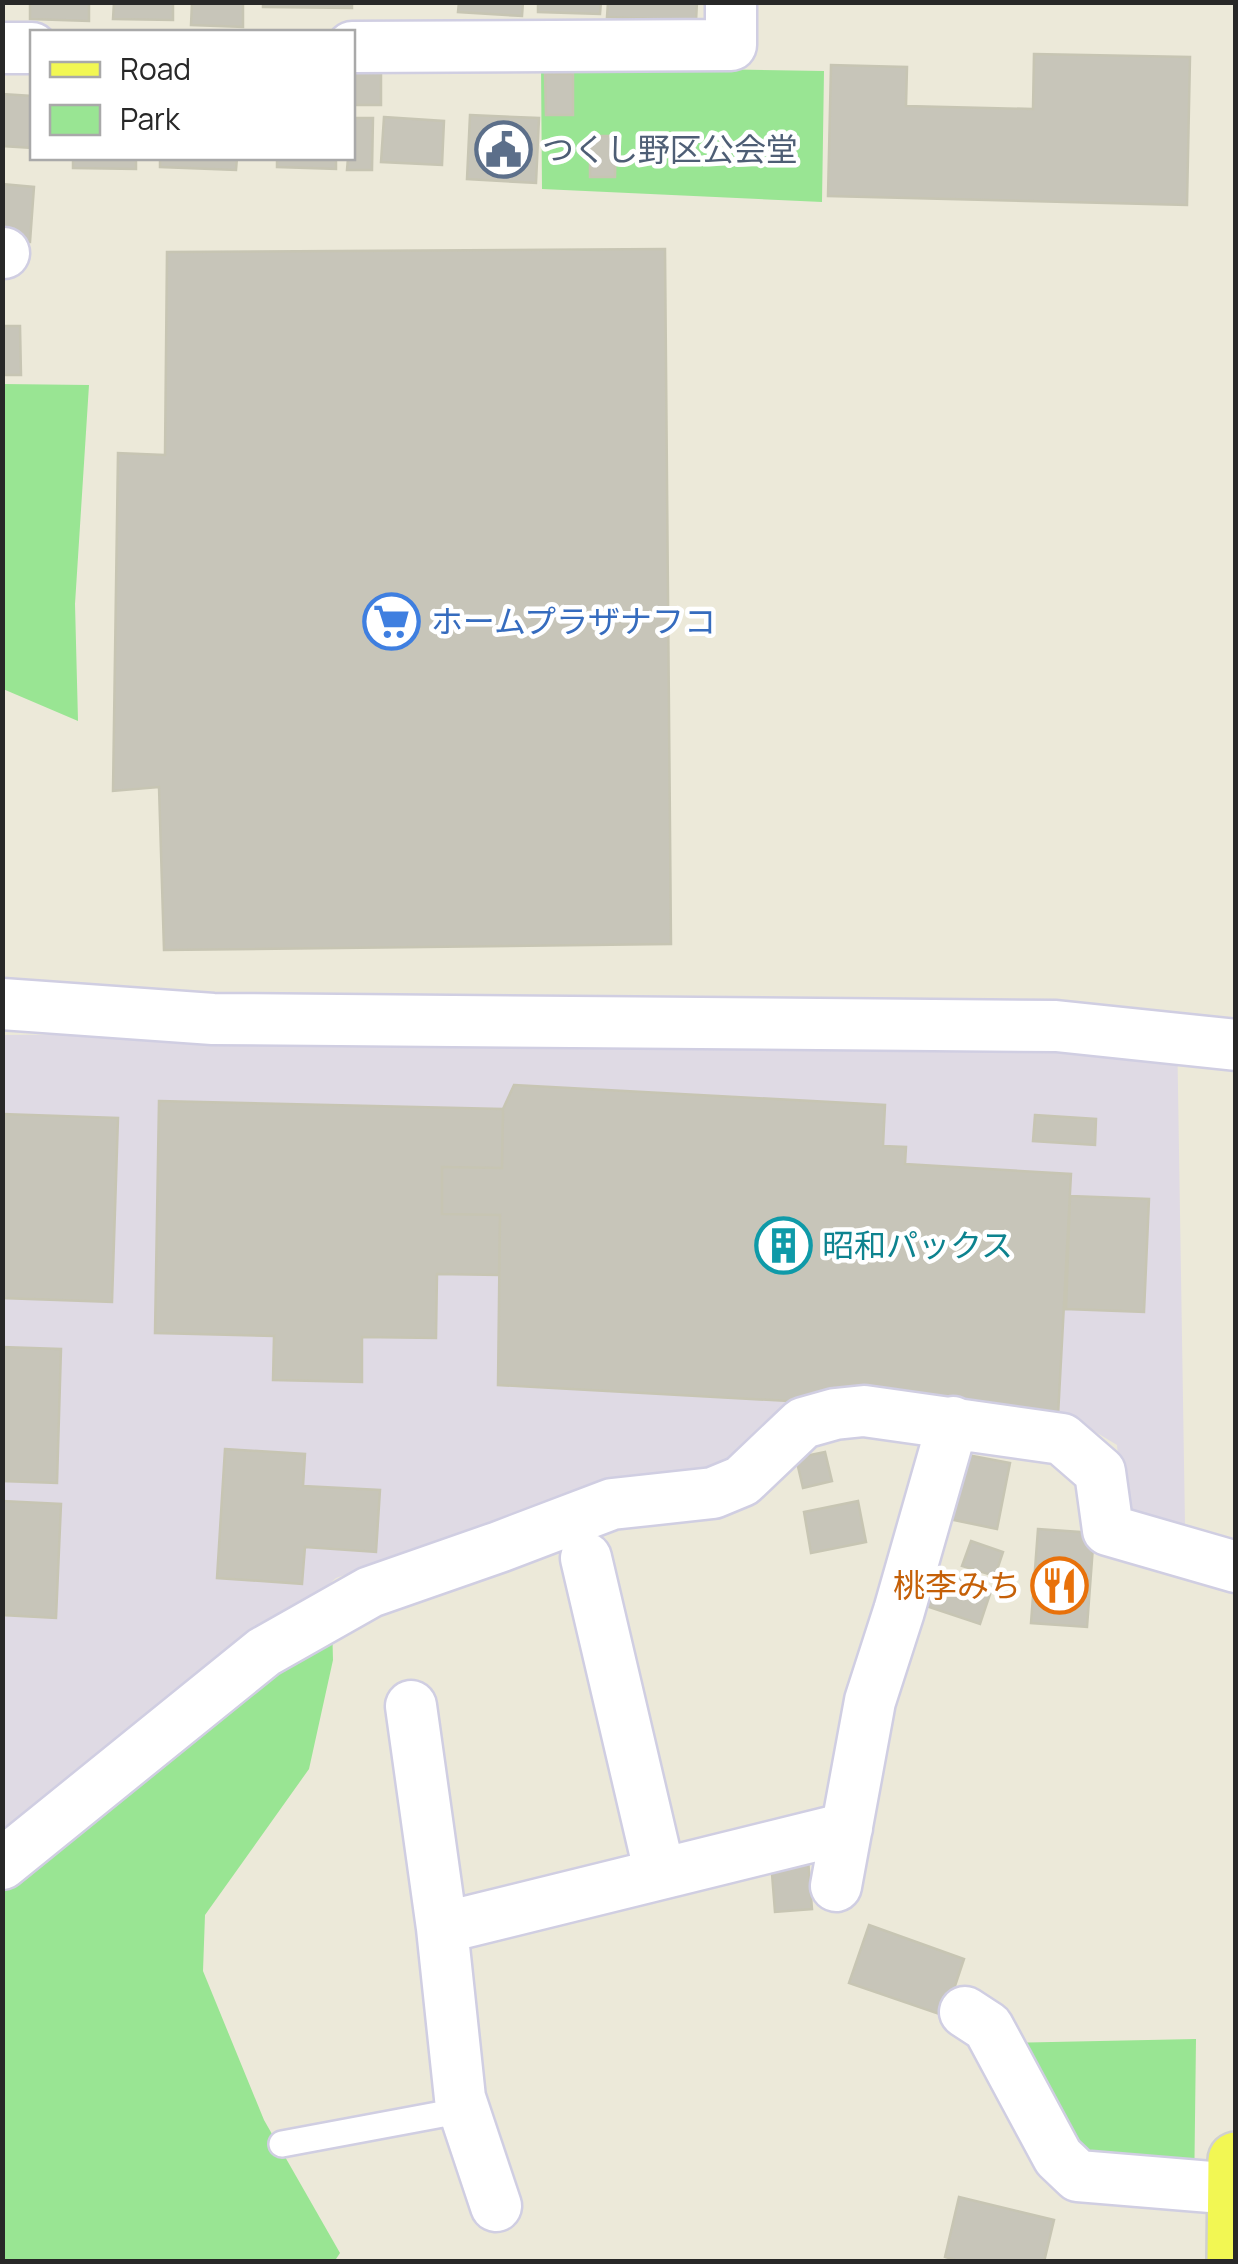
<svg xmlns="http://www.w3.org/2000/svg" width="1238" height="2264" font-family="Manrope,'Noto Sans JP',sans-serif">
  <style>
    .industrial { fill: #dfdae4 }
    .green { fill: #99e593 }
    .building { fill: #c7c5b9; stroke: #c7c5b3; stroke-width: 2.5 }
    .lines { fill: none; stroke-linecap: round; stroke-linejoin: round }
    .service-casing { stroke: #d0cee2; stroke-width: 30 }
    .minor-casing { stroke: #d0cee2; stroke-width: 55 }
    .primary-casing { stroke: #d0d0d0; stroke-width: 60 }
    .service { stroke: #fff; stroke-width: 25 }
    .minor { stroke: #fff; stroke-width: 50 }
    .primary { stroke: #f2f753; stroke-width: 55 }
    .labels { text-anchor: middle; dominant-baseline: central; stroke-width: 9; stroke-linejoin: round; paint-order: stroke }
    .service-label { font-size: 32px; fill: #4e5e75; stroke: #fff; text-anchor: start }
    .shop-label { font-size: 32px; fill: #366cbe; stroke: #fff; text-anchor: start }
    .culture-label { font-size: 32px; fill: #0d838f; stroke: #fff; text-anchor: start }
    .food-label { font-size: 32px; fill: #c56008; stroke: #fff; text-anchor: end }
  </style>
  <rect width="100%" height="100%" fill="#ece9d9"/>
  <path class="industrial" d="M1177,1026L1185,1525L1123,1510L1117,1445L1076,1420L864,1411L751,1472L589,1488L336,1578L3,1868V1035Z"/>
  <path class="green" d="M541,66L824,71L822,202L542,189Z
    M3,384L89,385L75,604L78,721L3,689Z
    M332,1623L333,1660L309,1769L205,1915L203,1971L264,2120L340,2253L334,2262H3V1864Z
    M1196,2039L1194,2198L1090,2174L1009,2043Z"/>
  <path class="building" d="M30,2H89V21L30,19Z
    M114,2H173V20L113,19Z
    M192,2H243V27L191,25Z
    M263,2H352V8L263,7Z
    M459,2H523L522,16L458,12Z
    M538,2H601L600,14L538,12Z
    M608,2H697L696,21L607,17Z
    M1034,54L1190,57L1187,205L828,196L831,65L907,67L906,106L1033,109Z
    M352,70H381V105H352Z
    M545,74H573V115H546Z
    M2,94L32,96V148L2,146Z
    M470,115L539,118L536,183L467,179Z
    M384,117L444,121L442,165L381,162Z
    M352,118H373L372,170H347L348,158H352Z
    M590,136H616L615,177H590Z
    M73,158H136V169L73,168Z
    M160,158H237L236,170L160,167Z
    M277,158H336V169L277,167Z
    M2,184L34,187L30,242L2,240Z
    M665,249L671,944L164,950L159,787L113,791L118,453L165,455L167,252Z
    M2,326H20L21,375H2Z
    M514,1085L885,1105L883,1146L906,1147L905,1164L1071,1174L1058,1416L498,1385L500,1215L442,1214V1167L502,1168L503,1109Z
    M159,1101L503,1109L502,1168L442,1167V1214L500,1215L499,1275L437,1274L436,1338L362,1337V1382L273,1380L274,1336L155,1333Z
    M2,1114L118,1118L112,1302L2,1298Z
    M1035,1115L1096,1119L1095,1145L1033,1141Z
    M1070,1196L1149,1199L1144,1312L1066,1309Z
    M2,1347L61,1349L57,1483L2,1481Z
    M225,1449L305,1454L303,1486L380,1490L376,1552L305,1547L302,1584L217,1578Z
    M825,1452L832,1481L803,1488L796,1458Z
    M962,1454L1010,1463L997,1529L949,1519Z
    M2,1501L61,1504L56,1618L2,1615Z
    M858,1501L866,1542L811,1553L804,1512Z
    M1038,1529L1094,1533L1087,1627L1031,1623Z
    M971,1541L1003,1552L995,1576L962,1566Z
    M935,1569L992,1588L980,1624L923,1605Z
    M808,1859L812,1909L775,1912L771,1861Z
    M869,1925L964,1959L945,2016L849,1983Z
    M959,2197L1054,2220L1044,2262H962L945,2257Z"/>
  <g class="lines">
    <defs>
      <path id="service" d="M282,2144L464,2110"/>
      <path id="minor" d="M352,47L731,45V2
        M2,48H32
        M2,253H4
        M2,1004L213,1019L1056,1026L1236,1045
        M586,1558L660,1874
        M411,1706L442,1928L460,2098L496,2206
        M2,1864L264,1652L370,1592L499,1547L612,1504L713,1493L742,1481L803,1423L835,1414L864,1411L1062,1439L1100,1472L1108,1530L1236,1567
        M836,1886L870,1701L899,1611L953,1422
        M442,1928L847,1828
        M965,2012L988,2027L1058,2157L1078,2176L1235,2189"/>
      <path id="primary" d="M1235,2262L1236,2160"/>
    </defs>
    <use href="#service" class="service-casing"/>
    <use href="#minor" class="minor-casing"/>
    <use href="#primary" class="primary-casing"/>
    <use href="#service" class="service"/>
    <use href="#minor" class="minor"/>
    <use href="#primary" class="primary"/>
  </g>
  <defs>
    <symbol id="civic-ring" viewBox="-11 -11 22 22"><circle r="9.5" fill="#fff" stroke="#5c6f8a" stroke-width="1.5"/><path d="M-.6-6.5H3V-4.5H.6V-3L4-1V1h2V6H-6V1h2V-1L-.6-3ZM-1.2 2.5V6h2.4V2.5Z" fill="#5c6f8a"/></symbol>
    <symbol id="supermarket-ring" viewBox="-11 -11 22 22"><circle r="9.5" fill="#fff" stroke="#3f7fe0" stroke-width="1.5"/><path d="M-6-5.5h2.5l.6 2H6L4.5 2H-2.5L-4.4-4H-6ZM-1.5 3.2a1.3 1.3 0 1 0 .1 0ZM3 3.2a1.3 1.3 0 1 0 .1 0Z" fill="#3f7fe0"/></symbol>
    <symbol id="building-ring" viewBox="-11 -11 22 22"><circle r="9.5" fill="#fff" stroke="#0f9aa8" stroke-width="1.5"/><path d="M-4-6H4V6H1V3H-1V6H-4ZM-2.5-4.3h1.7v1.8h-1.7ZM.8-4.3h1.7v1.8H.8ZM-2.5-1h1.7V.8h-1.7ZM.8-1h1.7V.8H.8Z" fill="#0f9aa8"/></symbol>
    <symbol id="restaurant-ring" viewBox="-11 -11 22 22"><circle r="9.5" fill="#fff" stroke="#e8710a" stroke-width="1.5"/><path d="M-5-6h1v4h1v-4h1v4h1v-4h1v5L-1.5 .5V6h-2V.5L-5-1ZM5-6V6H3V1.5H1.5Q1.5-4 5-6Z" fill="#e8710a"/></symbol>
  </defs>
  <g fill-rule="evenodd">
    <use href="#civic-ring" x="472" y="118" width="63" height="63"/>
    <use href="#supermarket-ring" x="360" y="590" width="63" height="63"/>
    <use href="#building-ring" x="752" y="1214" width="63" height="63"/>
    <use href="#restaurant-ring" x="1028" y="1554" width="63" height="63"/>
  </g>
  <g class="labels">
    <g class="service-label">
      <text x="542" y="149">つくし野区公会堂</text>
    </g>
    <g class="shop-label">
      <text x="431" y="621">ホームプラザナフコ</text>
    </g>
    <g class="culture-label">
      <text x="822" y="1245">昭和パックス</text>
    </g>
    <g class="food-label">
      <text x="1021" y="1585">桃李みち</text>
    </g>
  </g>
  <rect width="1238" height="2264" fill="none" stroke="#282828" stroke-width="10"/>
  <rect x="30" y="30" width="325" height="130" fill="#ffffff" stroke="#a9a9a9" stroke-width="2.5"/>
  <rect x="50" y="62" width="50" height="15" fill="#f2f753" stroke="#a9a9a9" stroke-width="2.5"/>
  <text x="120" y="80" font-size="30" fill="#282828">Road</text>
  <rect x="50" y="105" width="50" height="30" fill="#99e593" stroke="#a9a9a9" stroke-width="2.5"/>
  <text x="120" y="130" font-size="30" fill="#282828">Park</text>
</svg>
